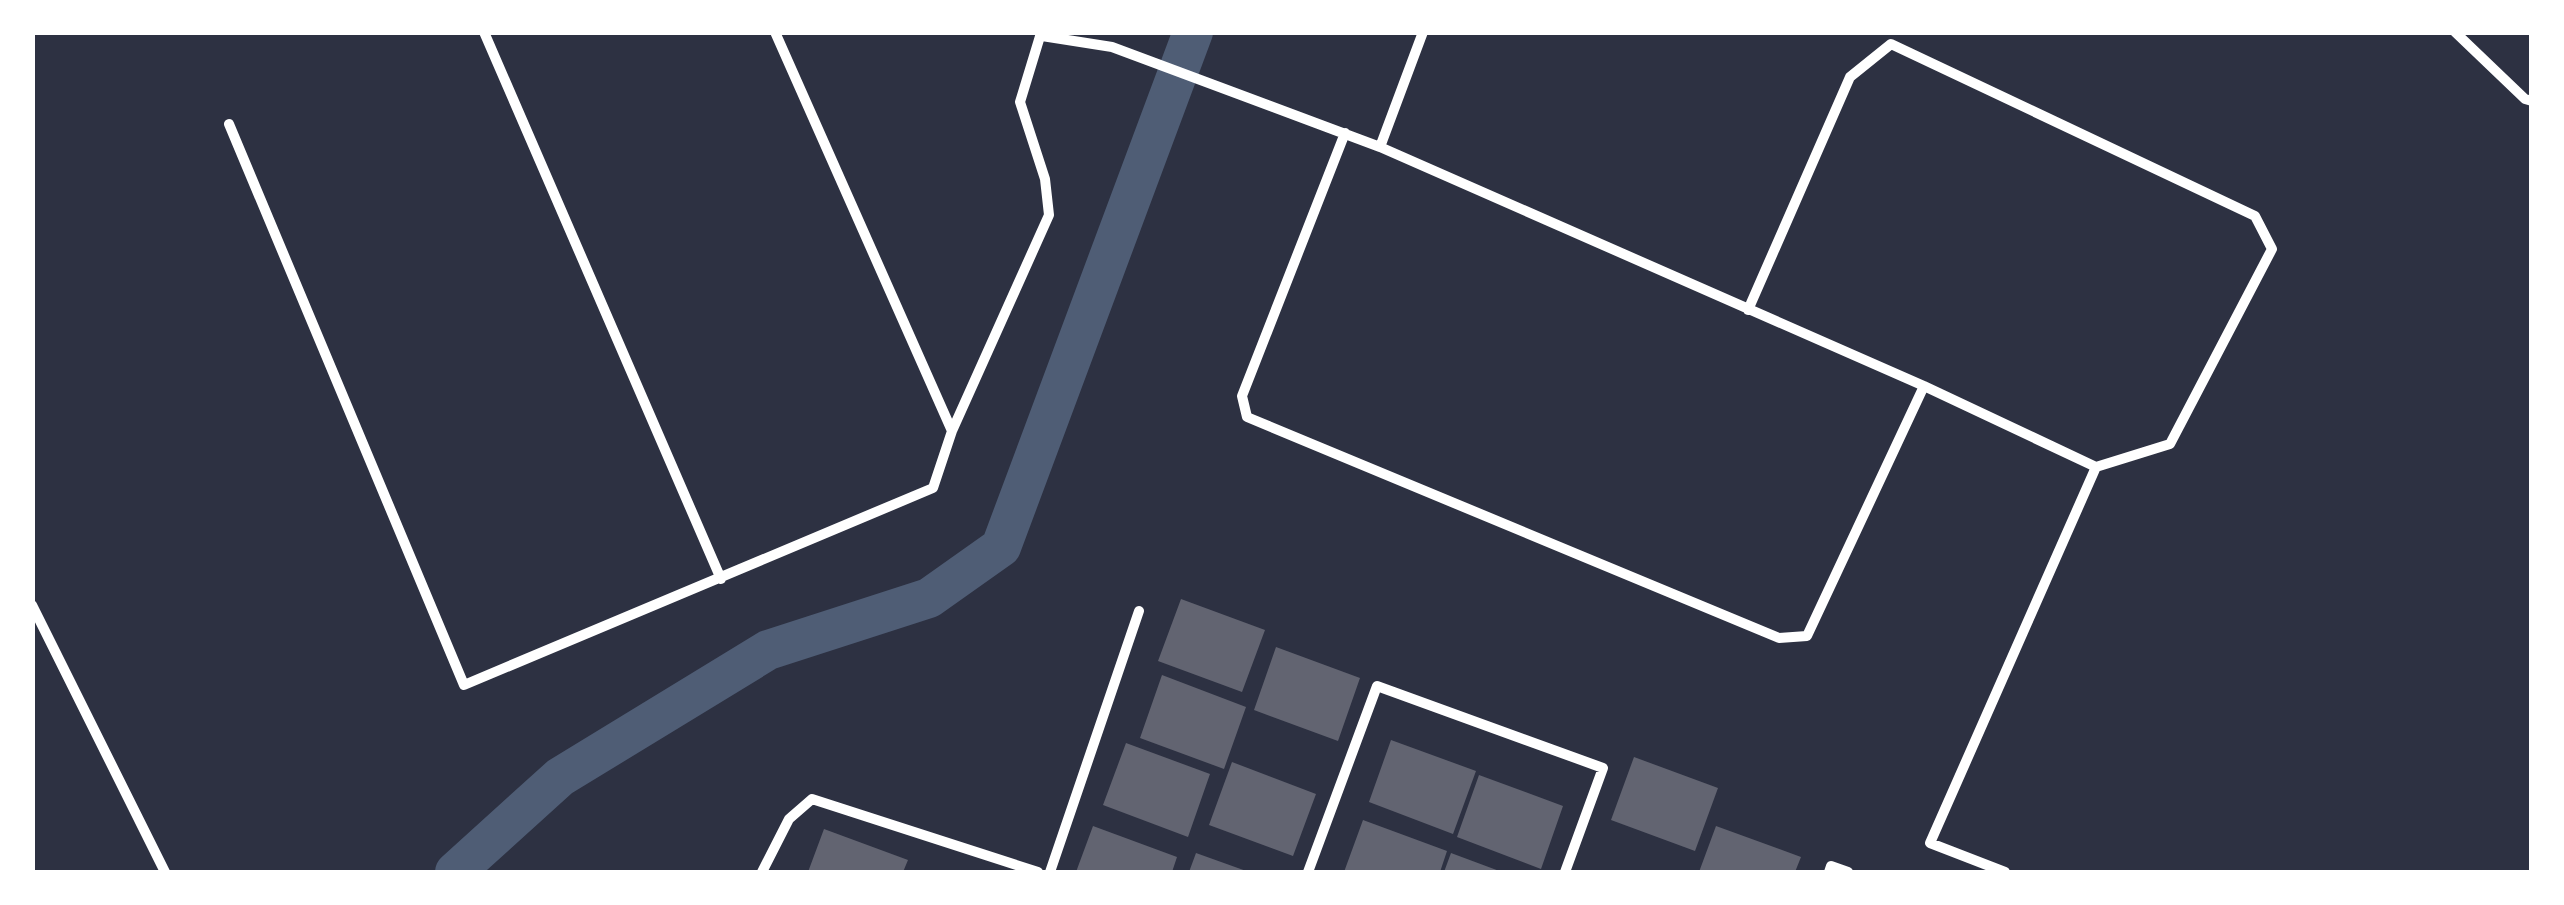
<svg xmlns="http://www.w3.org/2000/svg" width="2564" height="905" font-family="'Source Sans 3',sans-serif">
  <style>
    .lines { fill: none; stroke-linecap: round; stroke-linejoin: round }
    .canal { stroke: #4f5d75; stroke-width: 40 }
    .building { fill: #626471 }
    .minor { stroke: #fff; stroke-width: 10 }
  </style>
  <rect width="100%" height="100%" fill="#2d3142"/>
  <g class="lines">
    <path class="canal" d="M455,872L560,777L768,650L929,598L1001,547L1193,32"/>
  </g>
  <path class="building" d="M1181,599L1265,630L1242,692L1158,661Z
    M1276,647L1360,678L1338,741L1254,710Z
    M1162,675L1246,707L1224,769L1140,738Z
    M1391,740L1476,771L1453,834L1369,802Z
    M1126,743L1210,774L1188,837L1103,805Z
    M1634,757L1718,788L1695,851L1611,820Z
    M1232,762L1316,794L1293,856L1209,825Z
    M1479,775L1563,806L1541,869L1457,837Z
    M1363,820L1447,851L1440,872H1344Z
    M1093,826L1177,857L1172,872H1076Z
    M1716,826L1801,857L1795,872H1699Z
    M824,829L908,860L903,872H808Z
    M1196,853L1249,872H1189Z
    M1451,853L1502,872H1444Z"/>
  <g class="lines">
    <path class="minor" d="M484,32L721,579
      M775,32L952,431
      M2455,32L2525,99L2532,101
      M1042,36L1112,47L1380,147L1924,386L2096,467L2170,444L2272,249L2255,216L1891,44L1850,77L1748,310
      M229,124L464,685L933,488L952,431L1049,215L1045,179L1020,102L1041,33
      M1345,133L1242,396L1247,417L1779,638L1807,636L1924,386
      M1380,147L1423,32
      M32,605L165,872
      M762,872L789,819L812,799L1038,872
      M1050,872L1139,611
      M1308,872L1377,686L1603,768L1565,872
      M1829,872L1831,866L1848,872
      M2005,872L1930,843L2096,467"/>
  </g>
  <rect width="2564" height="905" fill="none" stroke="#ffffff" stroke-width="70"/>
</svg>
